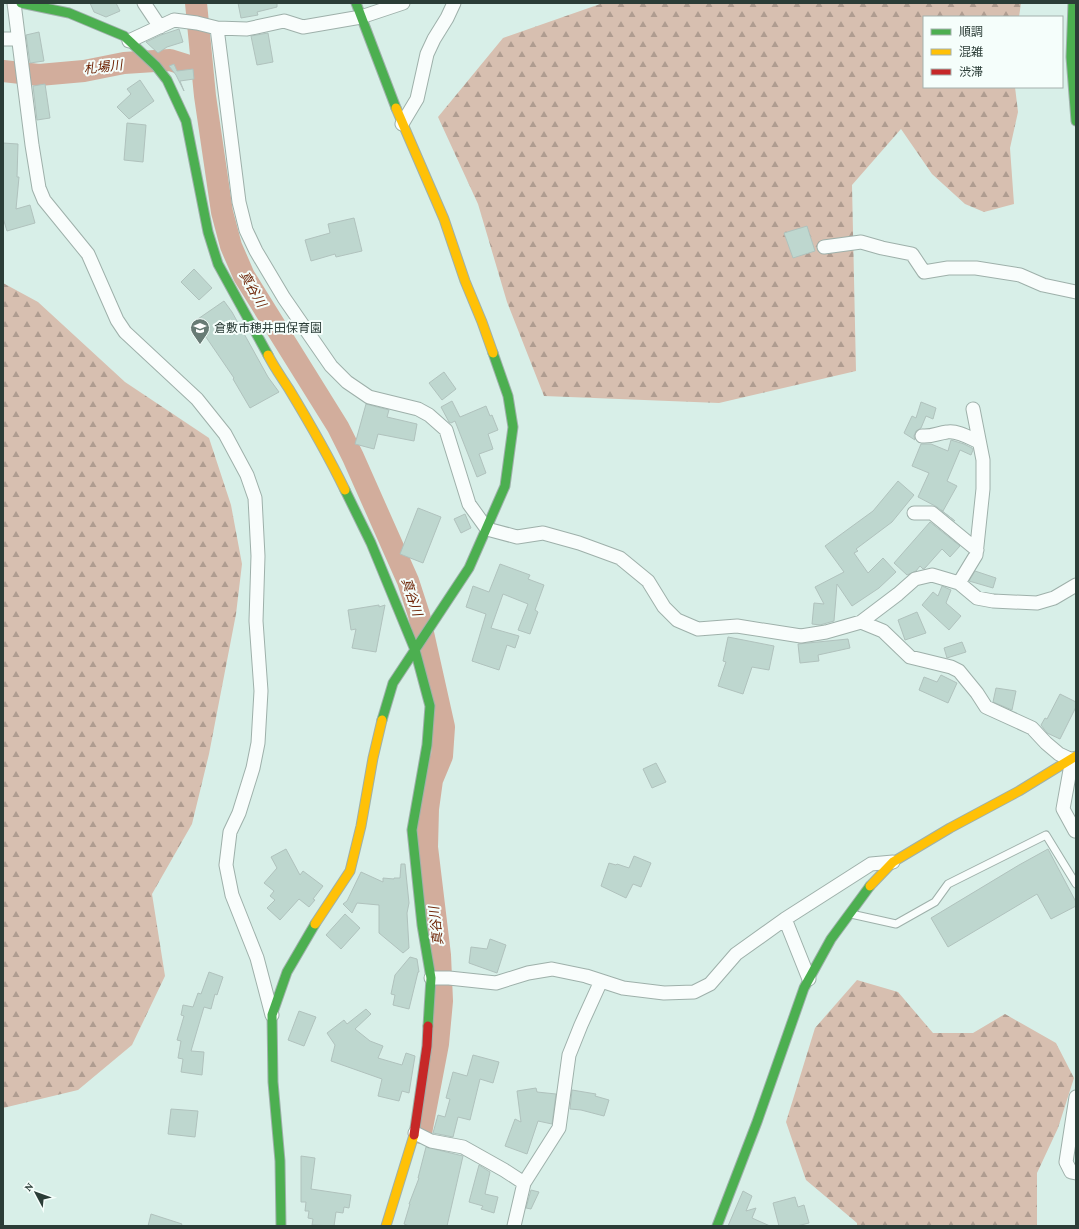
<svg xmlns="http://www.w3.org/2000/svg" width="1079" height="1229" font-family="'Crimson Pro','Noto Sans JP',serif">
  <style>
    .forest { fill: url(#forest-firs) }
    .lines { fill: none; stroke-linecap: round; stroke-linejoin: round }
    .river { stroke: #d2ad9c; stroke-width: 22 }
    .building { fill: #bed7cf; stroke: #b0c2bd }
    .lane-casing { stroke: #9eb0aa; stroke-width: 9 }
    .street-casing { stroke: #9eb0aa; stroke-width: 15 }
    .fast-casing { stroke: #9eb0aa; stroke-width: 11 }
    .slow-casing { stroke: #9eb0aa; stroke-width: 11 }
    .jam-casing { stroke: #9eb0aa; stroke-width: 11 }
    .lane { stroke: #f9fdfc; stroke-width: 7 }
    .street { stroke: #f9fdfc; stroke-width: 13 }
    .fast { stroke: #4caf50; stroke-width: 9 }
    .slow { stroke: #ffc107; stroke-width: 9 }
    .jam { stroke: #c62828; stroke-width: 9 }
    .labels { text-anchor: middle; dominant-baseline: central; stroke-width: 4; stroke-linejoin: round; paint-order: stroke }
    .poi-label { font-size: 12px; fill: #2b3d37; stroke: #f5fefb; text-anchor: start }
    .water-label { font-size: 13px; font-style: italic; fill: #6e2406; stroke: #f5fefb }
  </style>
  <defs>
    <pattern id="forest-firs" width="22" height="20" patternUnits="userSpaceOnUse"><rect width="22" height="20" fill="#d7bfb0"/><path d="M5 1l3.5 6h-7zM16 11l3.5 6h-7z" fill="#af9c90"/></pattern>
  </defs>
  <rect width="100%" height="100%" fill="#d8efe8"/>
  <path class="forest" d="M603,3H1021L1019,17H924V87H1015L1018,112L1010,148L1014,204L984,212L965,204L932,174L901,129L852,185L856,371L719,403L544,396L507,302L478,204L438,117L503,38Z
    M3,283L38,302L125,382L209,438L231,505L242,564L236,614L209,754L192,824L152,894L165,976L132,1045L78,1090L3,1108Z
    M857,980L898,992L933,1033H973L1005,1014L1056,1043L1074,1078L1058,1128L1037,1173V1225L1039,1226H857V1223L806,1180L786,1122L815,1028Z"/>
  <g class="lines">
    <path class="river" d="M196,3L205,96L222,212L231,246L244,276L338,427L353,457L408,581L419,615L444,727L442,756L432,780L428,809L427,847L440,955L442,1001L438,1044L421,1133
      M3,71L39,75L84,71L124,63L170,60L202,70"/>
  </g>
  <path class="building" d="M90,3H116L120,11L106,17L94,12Z
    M238,3H277V7L257,12L258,15L241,18Z
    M179,29L183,42L167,47L158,53L146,42L161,35Z
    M39,32L44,61L30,63L26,35Z
    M268,33L273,62L257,65L251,36Z
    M174,64L177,71L193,69L194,79L180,81L184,91L176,75L169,66Z
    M140,80L154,101L129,119L117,107L131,94L127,89Z
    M45,84L50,118L37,120L33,86Z
    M127,123L146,125L143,162L124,160Z
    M3,143L18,144L17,177H19L16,209L30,205L35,223L7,231L3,218Z
    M354,218L362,251L336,257L335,254L311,261L305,240L330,233L328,224Z
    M807,226L815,251L793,258L784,233Z
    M194,269L212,288L199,300L181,282Z
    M224,301L232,312L268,377L279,392L250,408L233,379L234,378L195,321Z
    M444,372L456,389L442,400L429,383Z
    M452,401L460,417L486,406L490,416L492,415L498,430L488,434L493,449L479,454L486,473L477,477L455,421L451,423L449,422L441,407Z
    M921,402L936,408L933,419L926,416L921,428L916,431L914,436L915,440L904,433L912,416L916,418Z
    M366,404L389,410L387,417L417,424L414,441L378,434L374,449L355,444Z
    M951,440L964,444L972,448L973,450L971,455L960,450L947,481L957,486L943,511L941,510L955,521L937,507L918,497L929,473L912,466L921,444H931L948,451Z
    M898,481L914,495L892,522L856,549L858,551L854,553L868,573L883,558L896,572L879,588L852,606L837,584L834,621L820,625L812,624L814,603L824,604L815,587L844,572L825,546L873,511Z
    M418,508L441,517L423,563L400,554Z
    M465,514L471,528L461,533L454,519Z
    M930,522L960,546L950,557L942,549L925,568L923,569L920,566L916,571L907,575L894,563Z
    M500,564L530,575L528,579L544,585L535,610L538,612L530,634L518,630L528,604L503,594L491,628L519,636L515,648L507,645L499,670L472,661L486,614L466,607L473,586L489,592Z
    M975,571L996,578L993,588L969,581Z
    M942,586L951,590L946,603L961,616L949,630L922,605L933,592L938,596Z
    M379,605V607L385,605L376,652L352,648L356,629L351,630L348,610Z
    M917,612L926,633L905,640L898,620Z
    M728,637L774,646L769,670L752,667L743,694L718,686L726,662L723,661Z
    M848,639L850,648L818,655L819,661L800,663L798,644Z
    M962,642L966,652L947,658L944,648Z
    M941,675L957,683L948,703L919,690L924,677L937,682Z
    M996,688L1016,691L1012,710L993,702Z
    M1060,694L1076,702V707L1060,739L1047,733L1041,725L1045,718L1047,719Z
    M656,763L666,782L652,788L643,769Z
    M286,849L300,875L303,871L323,886L313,899L315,900L309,907L299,899L280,920L267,908L275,900L270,896L274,891L264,883L277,868L271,857Z
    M1048,849L1076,902V906L1051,919L1037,894L948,947L931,918L1019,865Z
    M634,856L651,863L641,887L633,884L626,898L601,886L609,863L616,865L617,864L629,868Z
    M401,864H405L409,903L407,913L409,948L403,953L379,933V905L357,903L352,913L343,904L347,901L361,872L383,882V878L394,879V878H400Z
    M345,914L360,928L341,949L326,935Z
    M490,939L506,945L497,973L469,963L471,947L487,949Z
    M410,957L417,959L419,972H418L409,1009L393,1005L395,995L391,994L395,975Z
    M209,972L223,977L217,995L215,994L211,1009L204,1007L191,1051L204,1052L202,1075L181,1072L183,1059L178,1058L181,1041L177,1040L184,1016L181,1015L183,1005L193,1007L198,993L201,994Z
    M366,1009L371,1014L355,1029L370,1041L383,1046L378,1058L402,1065L406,1053L415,1056L409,1093L402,1091L399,1101L378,1096L382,1079L331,1061L335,1045L327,1033L344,1020L347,1024Z
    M299,1011L316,1017L304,1046L288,1040Z
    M473,1055L499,1062L493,1083L480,1079L470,1120L458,1117L453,1137L433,1133L438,1115L445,1117L450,1099L446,1098L453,1072L467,1076Z
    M536,1088L537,1092L556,1094L552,1124L538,1121L527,1154L505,1146L515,1119L521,1122L517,1091Z
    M572,1090L596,1094L595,1096L609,1100L604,1116L581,1110L570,1109Z
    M171,1109L198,1111L195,1137L168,1134Z
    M426,1147L463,1156L447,1226H409L404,1224L410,1204H409L419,1178H418Z
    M301,1156L315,1158L311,1189L351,1195L349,1208L344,1207L343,1213L336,1212L334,1226L312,1225L313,1219L308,1218L309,1211H305L306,1202H301Z
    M479,1165L490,1172L485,1194L498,1197L494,1213L481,1209L483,1206L469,1202Z
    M531,1190L539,1192L531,1209L526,1208Z
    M743,1191L752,1196L746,1211L756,1208L752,1218L770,1226H728Z
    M795,1197L798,1207L804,1205L809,1223L797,1226H779L773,1203Z
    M151,1214L182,1224L181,1226H148Z"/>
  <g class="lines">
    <defs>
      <path id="lane" d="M851,914L896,924L935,902L948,884L1046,835L1076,884"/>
      <path id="street" d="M14,3L32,145L39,188L44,200L88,254L117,320L125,332L197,399L225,434L247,475L255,498L258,556L256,621L261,691L258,743L253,768L239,813L230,832L226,865L232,895L257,958L272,1015
        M144,3L160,27
        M217,28L239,202L246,230L256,251L284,298L331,366L347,382L369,397L418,409L429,415L446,430L469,504L487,529L517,537L543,533L579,543L620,558L648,581L664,607L677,620L698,629L737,626L801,636L826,632L861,622L898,594L915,579L932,575L959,583L977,598L993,601L1037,603L1054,598L1076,585
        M3,39H18
        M129,41L174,20L197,23L217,28L247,29L284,21L303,27L361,17L403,3
        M402,124L417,99L427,54L434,39L447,18L454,3
        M824,247L861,242L882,248L912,254L924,272L948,268H976L1020,275L1043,285L1076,292
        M922,436C932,437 938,433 947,432C957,430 970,438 979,442
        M914,513H932L977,550
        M959,583L976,555L983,489V460L973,409
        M861,622L883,631L910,657L951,667L959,671L977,693L986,707L1032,728L1046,743L1059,754L1076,762
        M1072,759L1063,809L1075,831
        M785,919L809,979
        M431,978H449L496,983L528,973L552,969L586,976L623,988L664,993L694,992L710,984L736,954L785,919L871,864L893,862
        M1076,1097L1066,1162L1071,1172L1076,1173
        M415,1133L431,1141L463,1147L504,1170L524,1183L559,1128L569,1055L581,1025L601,981
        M514,1226L524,1183"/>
      <path id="fast" d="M21,3L69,13L124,36L156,66L167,80L186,121L208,232L218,264L268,355
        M356,3L396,108
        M1073,3L1071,57L1076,121
        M345,490L371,543L415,650L430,706L427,745L412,830L422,925L431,978L428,1026
        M382,720L393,683L469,568L505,486L513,427L508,396L493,353
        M281,1226L280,1161L273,1082L272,1015L287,972L315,924
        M717,1226L757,1122L804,988L831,939L870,886"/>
      <path id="slow" d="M396,108L444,219L465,281L482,322L493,353
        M268,355C274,367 282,378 289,389C309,422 328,455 345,490
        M870,886L893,862L950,828L1019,791L1076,756
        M315,924L350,871L361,826L373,758L382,720
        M386,1226L414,1135"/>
      <path id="jam" d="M414,1135L427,1046L428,1026"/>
    </defs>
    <use href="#lane" class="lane-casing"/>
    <use href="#street" class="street-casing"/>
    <use href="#fast" class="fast-casing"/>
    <use href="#slow" class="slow-casing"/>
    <use href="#jam" class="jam-casing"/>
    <use href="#lane" class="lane"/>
    <use href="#street" class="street"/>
    <use href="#fast" class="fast"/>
    <use href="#slow" class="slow"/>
    <use href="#jam" class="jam"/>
  </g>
  <defs>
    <symbol id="school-pin" viewBox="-11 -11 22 30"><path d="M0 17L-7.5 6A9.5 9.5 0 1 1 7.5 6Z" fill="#687b75" stroke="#f5fefb"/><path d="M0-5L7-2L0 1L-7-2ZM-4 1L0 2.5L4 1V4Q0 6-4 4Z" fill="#fff"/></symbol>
  </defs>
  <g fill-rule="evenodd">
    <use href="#school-pin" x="189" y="317" width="22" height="30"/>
  </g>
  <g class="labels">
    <g class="poi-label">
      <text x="214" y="328">倉敷市穂井田保育園</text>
    </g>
    <g class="water-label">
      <text transform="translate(103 67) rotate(-7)">札場川</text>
      <text transform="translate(253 289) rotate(60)">真谷川</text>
      <text transform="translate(412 597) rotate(72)">真谷川</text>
      <text transform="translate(436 926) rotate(-97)">真谷川</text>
    </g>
  </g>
  <rect width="1079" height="1229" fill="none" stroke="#2b3d37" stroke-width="8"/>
  <rect x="923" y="16" width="140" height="72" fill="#f5fefb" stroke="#a4b1ad"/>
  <rect x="931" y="29" width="20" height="6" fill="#4caf50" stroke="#a4b1ad"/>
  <text x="959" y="36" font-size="12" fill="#2b3d37">順調</text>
  <rect x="931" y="49" width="20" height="6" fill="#ffc107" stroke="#a4b1ad"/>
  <text x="959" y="56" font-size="12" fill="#2b3d37">混雑</text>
  <rect x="931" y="69" width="20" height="6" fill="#c62828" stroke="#a4b1ad"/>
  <text x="959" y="76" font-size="12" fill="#2b3d37">渋滞</text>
  <g transform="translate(36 1193) rotate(311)" stroke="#f5fefb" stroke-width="3" paint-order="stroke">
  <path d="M0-3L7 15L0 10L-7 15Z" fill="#2b3d37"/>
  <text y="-6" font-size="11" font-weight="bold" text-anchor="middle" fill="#2b3d37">N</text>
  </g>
</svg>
